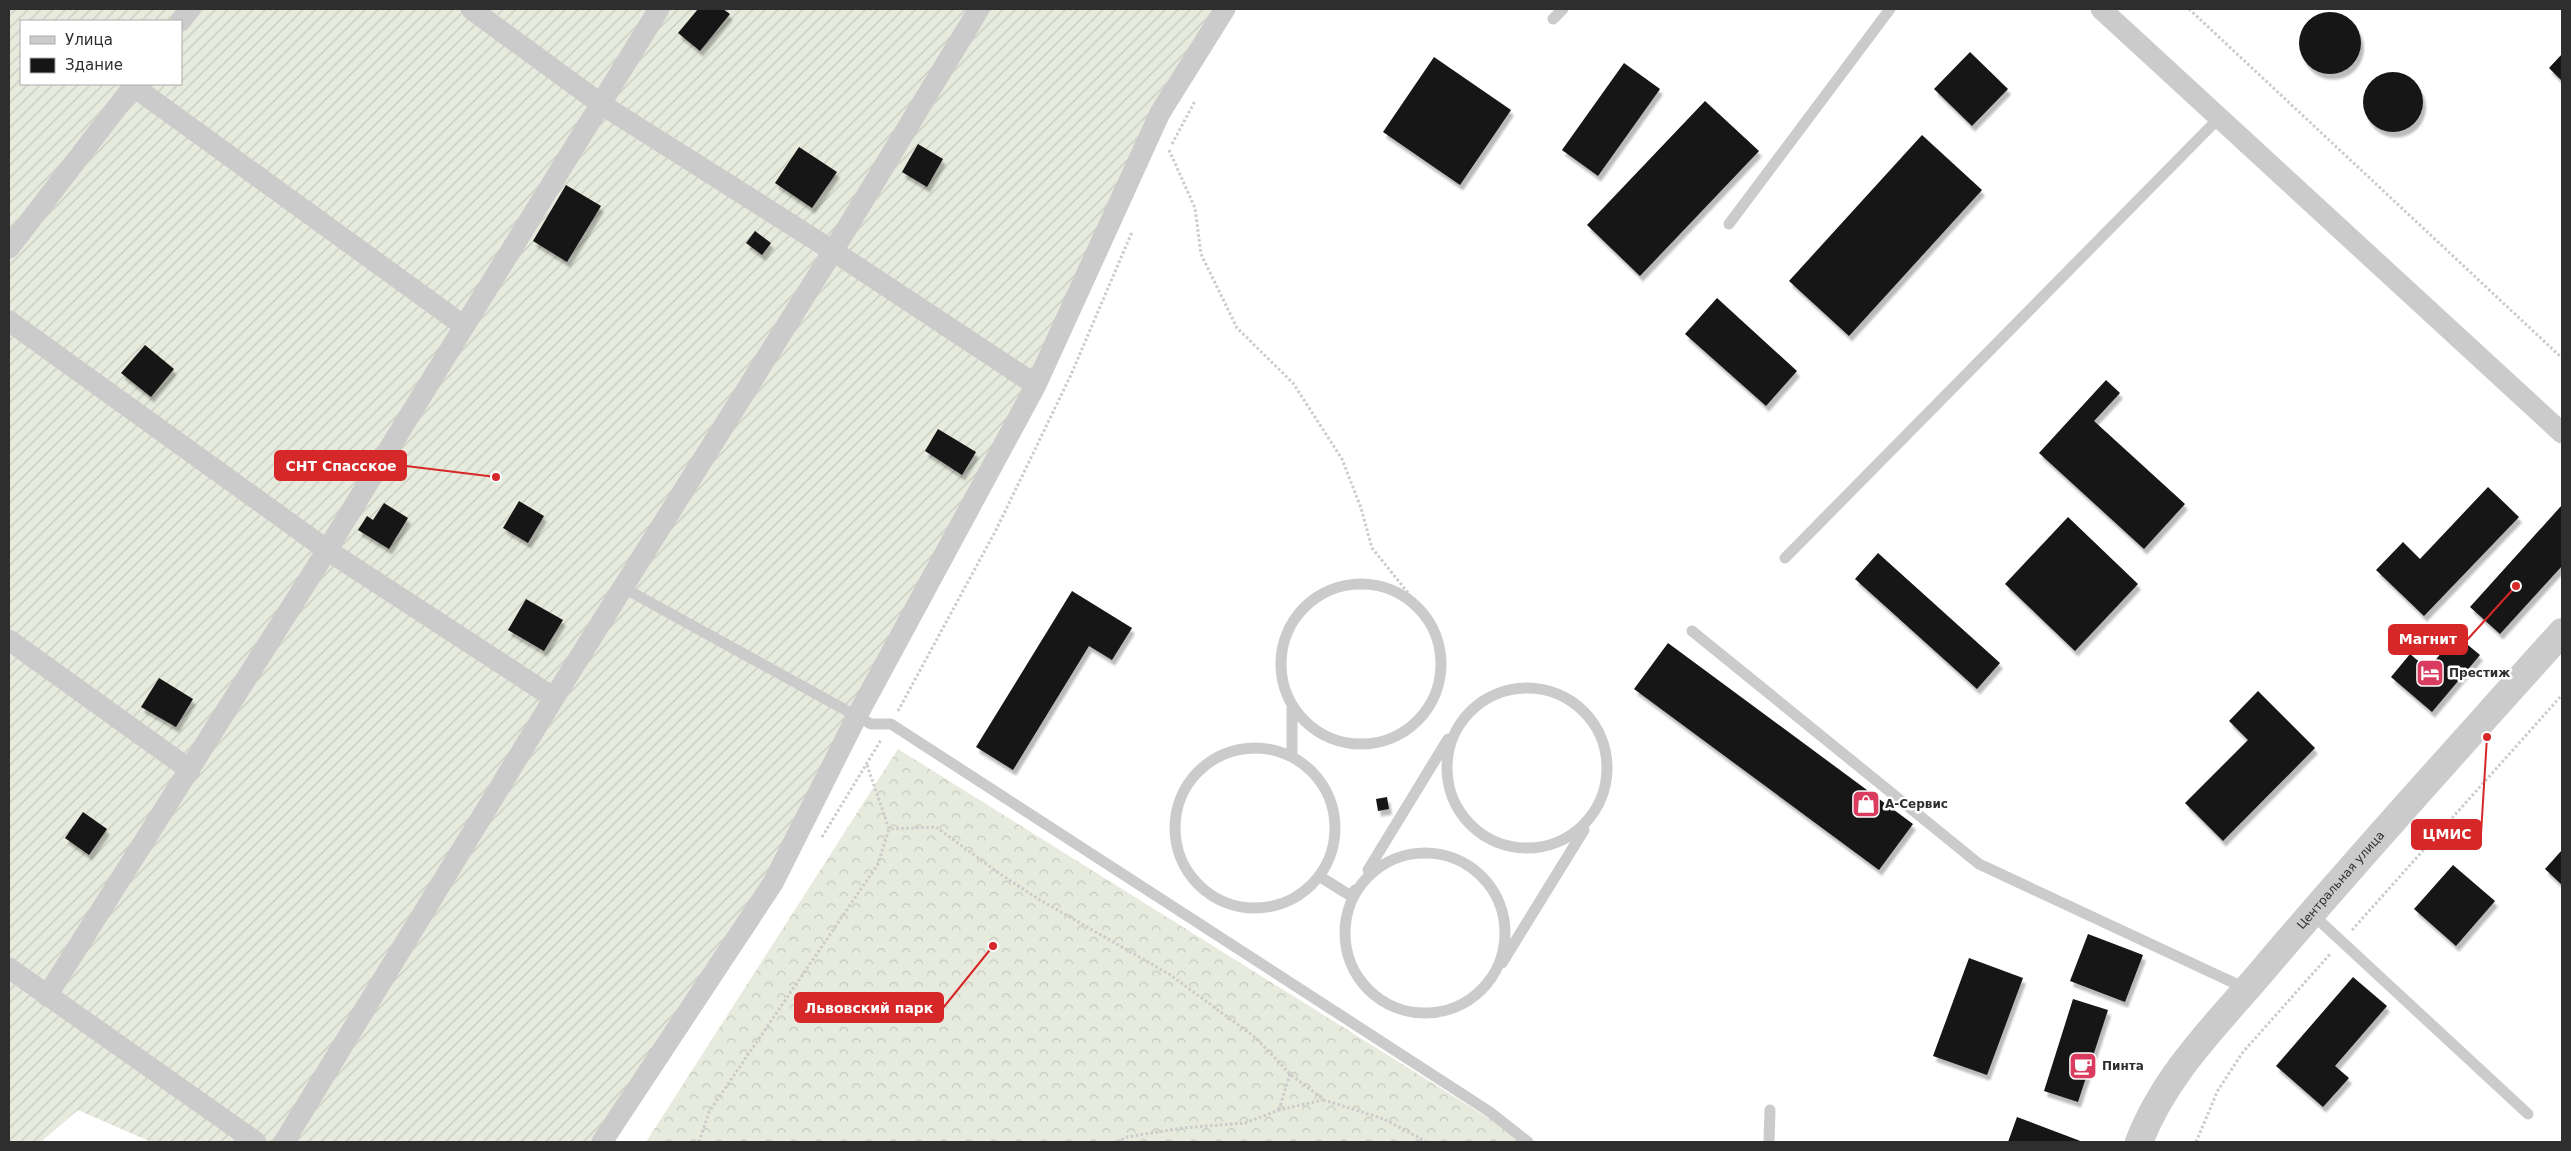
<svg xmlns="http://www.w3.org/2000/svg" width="2571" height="1151" font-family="'DejaVu Sans',sans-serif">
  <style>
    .forest { fill: url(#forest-crowns) }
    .garden { fill: url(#garden-furrows); fill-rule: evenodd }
    .building { fill: #151515; filter: url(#shadow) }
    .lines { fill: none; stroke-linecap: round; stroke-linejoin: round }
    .path { stroke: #cbcbcb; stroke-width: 3; stroke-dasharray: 2.5 2.5; stroke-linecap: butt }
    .service { stroke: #cbcbcb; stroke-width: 11 }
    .minor { stroke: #cbcbcb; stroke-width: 21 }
    .tertiary { stroke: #cbcbcb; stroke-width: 28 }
    .labels { text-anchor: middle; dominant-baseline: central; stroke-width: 5; stroke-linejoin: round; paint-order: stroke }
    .poi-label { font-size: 12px; font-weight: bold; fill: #2e2e2e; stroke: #fff; text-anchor: start }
    .street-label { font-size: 12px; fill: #2e2e2e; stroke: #fff }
    .leader { fill: none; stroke: #d62828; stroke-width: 2 }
    .callout-dot { fill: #d62828; stroke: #fff; stroke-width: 2 }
    .callout { fill: #d62828; stroke: #d62828; stroke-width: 2 }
    .callout-label { font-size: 14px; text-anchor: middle; font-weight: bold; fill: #fff }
  </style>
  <defs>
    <pattern id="forest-crowns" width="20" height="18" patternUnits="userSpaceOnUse" patternTransform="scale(1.25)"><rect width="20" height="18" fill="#e7ebdd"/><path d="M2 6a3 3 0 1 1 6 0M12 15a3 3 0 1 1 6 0" fill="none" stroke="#c6cabe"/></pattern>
    <pattern id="garden-furrows" width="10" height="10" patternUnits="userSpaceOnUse" patternTransform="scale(1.25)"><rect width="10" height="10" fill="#e7ebdd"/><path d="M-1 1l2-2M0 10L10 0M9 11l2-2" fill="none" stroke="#c6cabe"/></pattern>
    <filter id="shadow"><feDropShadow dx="3" dy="5.5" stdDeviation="1" flood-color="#0004"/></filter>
  </defs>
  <rect width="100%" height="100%" fill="#fff"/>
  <path class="forest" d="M898,749L1527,1142H646Z"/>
  <path class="garden" d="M9,9H1225L1076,283L891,671L612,1142H151L78,1110L41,1142H9ZM21,21H181V84H21Z"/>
  <path class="building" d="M698,9H723L730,14L700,51L678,33Z
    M2299 43a31 31 0 1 1 62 0a31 31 0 1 1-62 0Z
    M1970,52L2008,89L1972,126L1934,89Z
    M2562,54V81L2549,68Z
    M1434,57L1511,110L1460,185L1383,132Z
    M1624,63L1660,89L1598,176L1562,150Z
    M2363 102a30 30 0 1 1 60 0a30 30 0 1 1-60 0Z
    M1705,101L1759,151L1640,276L1587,225Z
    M1922,135L1982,190L1849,336L1789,281Z
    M918,144L943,159L927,187L902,172Z
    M799,147L837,172L812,208L775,183Z
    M566,185L601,206L567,262L533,241Z
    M755,231L771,243L762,255L746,243Z
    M1717,298L1797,371L1766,406L1685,334Z
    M145,345L174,369L151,397L121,373Z
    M2106,380L2120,393L2094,421L2185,504L2144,549L2039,453Z
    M938,429L976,452L962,475L925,451Z
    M2488,487L2519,517L2424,616L2376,570L2403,542L2420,559Z
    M519,501L544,516L528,543L503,528Z
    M384,503L408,518L389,549L358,530L367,516L373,520Z
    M2562,505V566L2500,634L2470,607Z
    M2068,517L2138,584L2075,651L2005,584Z
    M1878,553L2000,663L1977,689L1855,579Z
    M1072,591L1132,628L1112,660L1089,646L1013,770L976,747Z
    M526,599L563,620L544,651L508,630Z
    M2456,635L2480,655L2432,712L2391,677L2410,654L2428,669Z
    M1668,643L1913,824L1879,870L1634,689Z
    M159,678L193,699L176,727L141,707Z
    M2258,691L2315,748L2223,841L2185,803L2248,740L2229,721Z
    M1387,797L1389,809L1378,811L1376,799Z
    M83,812L107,829L89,855L65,838Z
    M2562,850V885L2545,869Z
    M2453,865L2495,901L2456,946L2414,909Z
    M2088,934L2143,955L2125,1002L2070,981Z
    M1969,958L2023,978L1987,1075L1933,1056Z
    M2353,977L2387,1006L2335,1066L2349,1078L2323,1107L2276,1066Z
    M2073,999L2108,1010L2078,1102L2044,1091Z
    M2017,1117L2083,1142H2008Z"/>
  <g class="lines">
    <path class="path" d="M2189,9L2562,358
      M1172,144L1195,101
      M1169,150L1195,208L1201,254L1237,328L1293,383L1342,459L1361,508L1372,548L1429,619
      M898,711L996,530L1070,377L1132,232
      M867,765L889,829L936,827L1000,874L1040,900L1169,974L1256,1038L1290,1074L1324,1100L1384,1119L1427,1142
      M822,837L881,740
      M2352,930L2562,695
      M1279,1110L1290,1074
      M699,1142L709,1112L878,864L889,829
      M1117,1142L1127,1137L1182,1128L1245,1123L1279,1110L1323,1100
      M2196,1142L2218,1090L2243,1052L2331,953"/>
    <path class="service" d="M1553,19L1563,9
      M1729,224L1890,9
      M1785,558L2219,118
      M1281 664a80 80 0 1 1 160 0a80 80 0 1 1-160 0Z
      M622,587L871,724H891L1490,1112L1528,1142
      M1692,631L1979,864L2247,989
      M1447 768a80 80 0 1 1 160 0a80 80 0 1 1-160 0Z
      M1292,708V755
      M1175 828a80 80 0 1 1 160 0a80 80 0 1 1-160 0Z
      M1345 933a80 80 0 1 1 160 0a80 80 0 1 1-160 0Z
      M1368,870L1448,739
      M1319,876L1351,896L1355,890
      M2311,913L2528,1114
      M1502,963L1584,830
      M1769,1142L1770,1110"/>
    <path class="minor" d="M471,9L601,104L833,251L1036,385
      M2101,9L2562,433
      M181,21L190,9
      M133,86L464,326
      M9,248L135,84
      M9,321L327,550L554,698
      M9,640L190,770
      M9,968L256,1142
      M47,996L327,550L659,9
      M284,1142L554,698L833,251L979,9
      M602,1142L773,883L857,716L1036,385L1160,113L1225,9"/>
    <path class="tertiary" id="s1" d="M2139,1142C2165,1074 2218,1023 2264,969C2361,854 2462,744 2562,632"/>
  </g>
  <defs>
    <symbol id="hotel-square" viewBox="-11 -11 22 22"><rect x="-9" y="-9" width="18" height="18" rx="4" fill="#d93c5f" stroke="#fff"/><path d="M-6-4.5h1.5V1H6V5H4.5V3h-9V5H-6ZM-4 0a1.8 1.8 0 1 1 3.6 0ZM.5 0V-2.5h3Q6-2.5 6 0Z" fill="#fff"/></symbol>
    <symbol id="shop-square" viewBox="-11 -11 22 22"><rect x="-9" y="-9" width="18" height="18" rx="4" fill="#d93c5f" stroke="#fff"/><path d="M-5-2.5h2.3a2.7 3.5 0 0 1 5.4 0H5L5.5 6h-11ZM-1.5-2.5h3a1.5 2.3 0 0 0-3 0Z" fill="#fff"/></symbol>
    <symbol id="cafe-square" viewBox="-11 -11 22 22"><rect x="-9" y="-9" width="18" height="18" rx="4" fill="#d93c5f" stroke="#fff"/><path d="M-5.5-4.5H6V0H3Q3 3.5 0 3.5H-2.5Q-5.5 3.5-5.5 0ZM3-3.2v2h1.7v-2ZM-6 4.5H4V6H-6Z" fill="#fff"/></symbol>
  </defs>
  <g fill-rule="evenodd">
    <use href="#hotel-square" x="2414" y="657" width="32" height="32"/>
    <use href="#shop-square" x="1850" y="788" width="32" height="32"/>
    <use href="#cafe-square" x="2067" y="1050" width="32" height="32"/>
  </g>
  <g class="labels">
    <g class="poi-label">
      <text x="2449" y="673">Престиж</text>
      <text x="1885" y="804">A-Сервис</text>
      <text x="2102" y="1066">Пинта</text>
    </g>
    <g class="street-label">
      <text stroke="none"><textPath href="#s1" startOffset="332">Центральная улица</textPath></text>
    </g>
  </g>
  <path class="leader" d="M496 477L406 466M2516 586L2467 640M2487 737L2481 834M993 946L943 1008"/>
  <g class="callout-dot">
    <circle cx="496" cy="477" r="5"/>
    <circle cx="2516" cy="586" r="5"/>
    <circle cx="2487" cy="737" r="5"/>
    <circle cx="993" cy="946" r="5"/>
  </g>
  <g class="callout">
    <rect x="275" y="451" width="131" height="29" rx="5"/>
    <rect x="2389" y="625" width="78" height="29" rx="5"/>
    <rect x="2412" y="820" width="69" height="29" rx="5"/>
    <rect x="795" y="993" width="148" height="29" rx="5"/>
  </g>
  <g class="callout-label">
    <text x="341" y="471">СНТ Спасское</text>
    <text x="2428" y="644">Магнит</text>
    <text x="2447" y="839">ЦМИС</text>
    <text x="869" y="1013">Львовский парк</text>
  </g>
  <rect width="2571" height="1151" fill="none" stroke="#2e2e2e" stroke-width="20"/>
  <rect x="20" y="20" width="162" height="65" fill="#ffffff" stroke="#ababab"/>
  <rect x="30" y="36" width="25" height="8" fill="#cbcbcb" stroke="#ababab"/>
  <text x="65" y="45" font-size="15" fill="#2e2e2e">Улица</text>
  <rect x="30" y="58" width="25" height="15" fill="#151515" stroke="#ababab"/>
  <text x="65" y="70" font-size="15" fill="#2e2e2e">Здание</text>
</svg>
